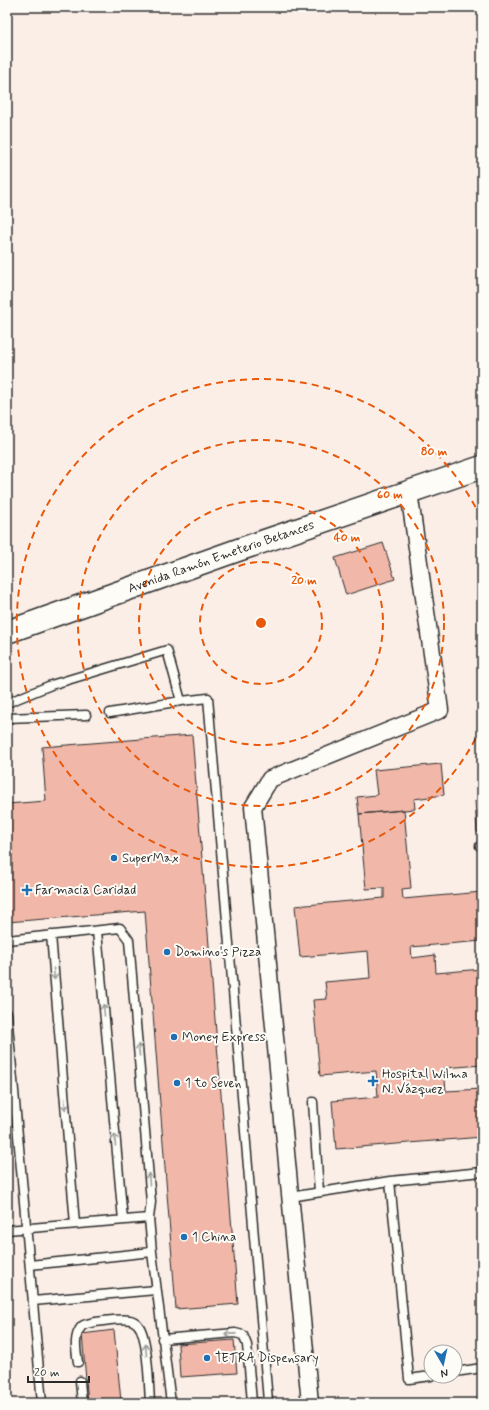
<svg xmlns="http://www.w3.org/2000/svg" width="489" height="1410" font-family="Mynerve,sans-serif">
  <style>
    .building { fill: #f1b8a9; stroke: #2b2b2b }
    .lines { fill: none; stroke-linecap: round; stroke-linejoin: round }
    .lane-casing { stroke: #2b2b2b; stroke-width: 11 }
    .street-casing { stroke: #2b2b2b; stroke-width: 19 }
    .secondary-casing { stroke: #2b2b2b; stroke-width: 25 }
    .lane { stroke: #fdfcf7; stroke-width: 8 }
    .street { stroke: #fdfcf7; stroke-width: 16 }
    .secondary { stroke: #fdfcf7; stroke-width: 22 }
    .oneway { stroke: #9e9e9b }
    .ring { fill: none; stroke: #e8590c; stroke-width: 2; stroke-dasharray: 7 5 }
    .poi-dot { fill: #1f6fb2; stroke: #fdfcf7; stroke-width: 1.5 }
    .labels { text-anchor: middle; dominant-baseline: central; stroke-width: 4; stroke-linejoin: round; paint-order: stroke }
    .street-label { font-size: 13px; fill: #2b2b2b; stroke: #fdfcf7 }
    .poi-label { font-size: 13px; fill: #2b2b2b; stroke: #fdfcf7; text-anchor: start }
    .centre { fill: #e8590c; stroke: #fdfcf7; stroke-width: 2 }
    .ring-label { font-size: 12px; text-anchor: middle; font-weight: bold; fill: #e8590c; stroke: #fdfcf7; stroke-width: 4; stroke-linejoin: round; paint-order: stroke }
  </style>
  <rect width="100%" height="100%" fill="#fbeee7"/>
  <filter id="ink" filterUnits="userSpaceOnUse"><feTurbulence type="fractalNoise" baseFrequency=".025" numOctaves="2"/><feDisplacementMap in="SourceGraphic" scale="8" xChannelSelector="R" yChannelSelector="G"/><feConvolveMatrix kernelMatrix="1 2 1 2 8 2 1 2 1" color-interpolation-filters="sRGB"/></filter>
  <g filter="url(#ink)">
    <path class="building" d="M383,543L395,579L346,595L335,558Z
      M192,735L238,1304L176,1309L145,911L7,922V804L46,801L42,747Z
      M441,764L444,795L414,799L415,809L359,814L357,797L377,795L374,770Z
      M482,800V832H477L475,801Z
      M404,810L411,888L402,889L403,899L482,892V941L411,947L412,958L435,955L436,973L482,969V1065L444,1068L446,1091L482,1089V1137L336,1149L332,1101L378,1097L376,1071L320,1076L313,1000L327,999L325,982L370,978L368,951L300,957L295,906L384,898V888L366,889L359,814Z
      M114,1330L121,1401L88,1403L82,1334Z
      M234,1340L237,1373L180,1377L178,1344Z"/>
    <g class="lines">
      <defs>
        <path id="lane" d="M7,703L51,685L167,650L181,701L208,698L268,1401L246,1403
          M110,713L181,701
          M7,718L86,715
          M480,846H482
          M97,931L123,1220
          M51,935L75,1224
          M7,940L120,928L129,940L151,1202L149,1218L152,1252L30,1265
          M7,1013L42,1403
          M313,1102L319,1192
          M290,1197L390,1181
          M7,1230L149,1218
          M152,1252L171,1403
          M33,1301L156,1290
          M162,1339L235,1333L243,1335L247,1345L252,1402
          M78,1362C76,1350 73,1336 82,1326C87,1322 123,1318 130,1320C132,1320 137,1323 138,1325C148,1335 149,1387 150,1403
          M455,1372L482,1368
          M431,1376L409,1379L390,1181L482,1172
          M80,1381L82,1403"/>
        <path id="street" d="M310,1403L253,807L270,779L440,710L409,492"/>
        <g id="secondary">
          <path id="s1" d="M7,632L238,550L482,467"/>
        </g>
      </defs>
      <use href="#lane" class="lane-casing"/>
      <use href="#street" class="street-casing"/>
      <use href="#secondary" class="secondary-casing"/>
      <use href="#lane" class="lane"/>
      <use href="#street" class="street"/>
      <use href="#secondary" class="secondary"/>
    </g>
    <defs><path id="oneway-shaft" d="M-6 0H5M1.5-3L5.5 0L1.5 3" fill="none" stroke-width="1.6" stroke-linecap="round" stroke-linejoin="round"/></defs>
    <g class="oneway">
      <use href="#oneway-shaft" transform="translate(54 974) rotate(85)"/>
      <use href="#oneway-shaft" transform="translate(104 1010) rotate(-95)"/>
      <use href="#oneway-shaft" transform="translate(139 1050) rotate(-95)"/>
      <use href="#oneway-shaft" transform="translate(65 1104) rotate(85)"/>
      <use href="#oneway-shaft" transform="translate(115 1140) rotate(-95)"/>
      <use href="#oneway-shaft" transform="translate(149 1179) rotate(-95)"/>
      <use href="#oneway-shaft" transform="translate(230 1334) rotate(179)"/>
      <use href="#oneway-shaft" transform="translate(146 1350) rotate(-95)"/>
    </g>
  </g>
  <g class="ring">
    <circle cx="261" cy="623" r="61"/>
    <circle cx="261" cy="623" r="122"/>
    <circle cx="261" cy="623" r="183"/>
    <path d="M481 728A244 244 0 1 1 481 518"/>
  </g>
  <g class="poi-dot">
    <circle cx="114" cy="858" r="4"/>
    <path d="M25 884h4v4h4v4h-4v4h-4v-4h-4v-4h4z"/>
    <circle cx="167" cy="952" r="4"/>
    <circle cx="174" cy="1037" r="4"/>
    <path d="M371 1075h4v4h4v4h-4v4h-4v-4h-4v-4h4z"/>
    <circle cx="177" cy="1083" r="4"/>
    <circle cx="184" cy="1237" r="4"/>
    <circle cx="207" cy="1358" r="4"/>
  </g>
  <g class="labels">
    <g class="street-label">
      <text stroke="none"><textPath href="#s1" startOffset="227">Avenida Ramón Emeterio Betances</textPath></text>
    </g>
    <g class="poi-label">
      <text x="122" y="858">SuperMax</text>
      <text x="35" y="890">Farmacia Caridad</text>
      <text x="175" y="952">Domino's Pizza</text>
      <text x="182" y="1037">Money Express</text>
      <text x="382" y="1074">Hospital Wilma<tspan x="382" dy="15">N. Vázquez</tspan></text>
      <text x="185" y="1083">1 to Seven</text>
      <text x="192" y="1237">1 China</text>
      <text x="215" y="1358">TETRA Dispensary</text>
    </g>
  </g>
  <circle cx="261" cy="623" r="6" class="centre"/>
  <g class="ring-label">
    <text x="434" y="455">80 m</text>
    <text x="390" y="498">60 m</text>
    <text x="347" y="541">40 m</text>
    <text x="304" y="584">20 m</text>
  </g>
  <rect width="489" height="1410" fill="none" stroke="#fdfcf7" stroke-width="24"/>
  <rect x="12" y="12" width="465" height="1386" fill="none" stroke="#2b2b2b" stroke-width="1.5" filter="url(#ink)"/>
  <g transform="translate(443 1364) rotate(171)"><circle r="19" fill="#fdfcf7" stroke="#a9a8a5"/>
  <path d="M0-3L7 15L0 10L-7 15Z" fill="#1f6fb2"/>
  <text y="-6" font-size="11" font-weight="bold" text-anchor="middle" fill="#2b2b2b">N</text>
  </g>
  <path d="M28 1376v6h61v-6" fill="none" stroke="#2b2b2b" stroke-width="2"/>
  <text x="34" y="1376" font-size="12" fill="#2b2b2b" stroke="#fdfcf7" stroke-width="3" paint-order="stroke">20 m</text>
</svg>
